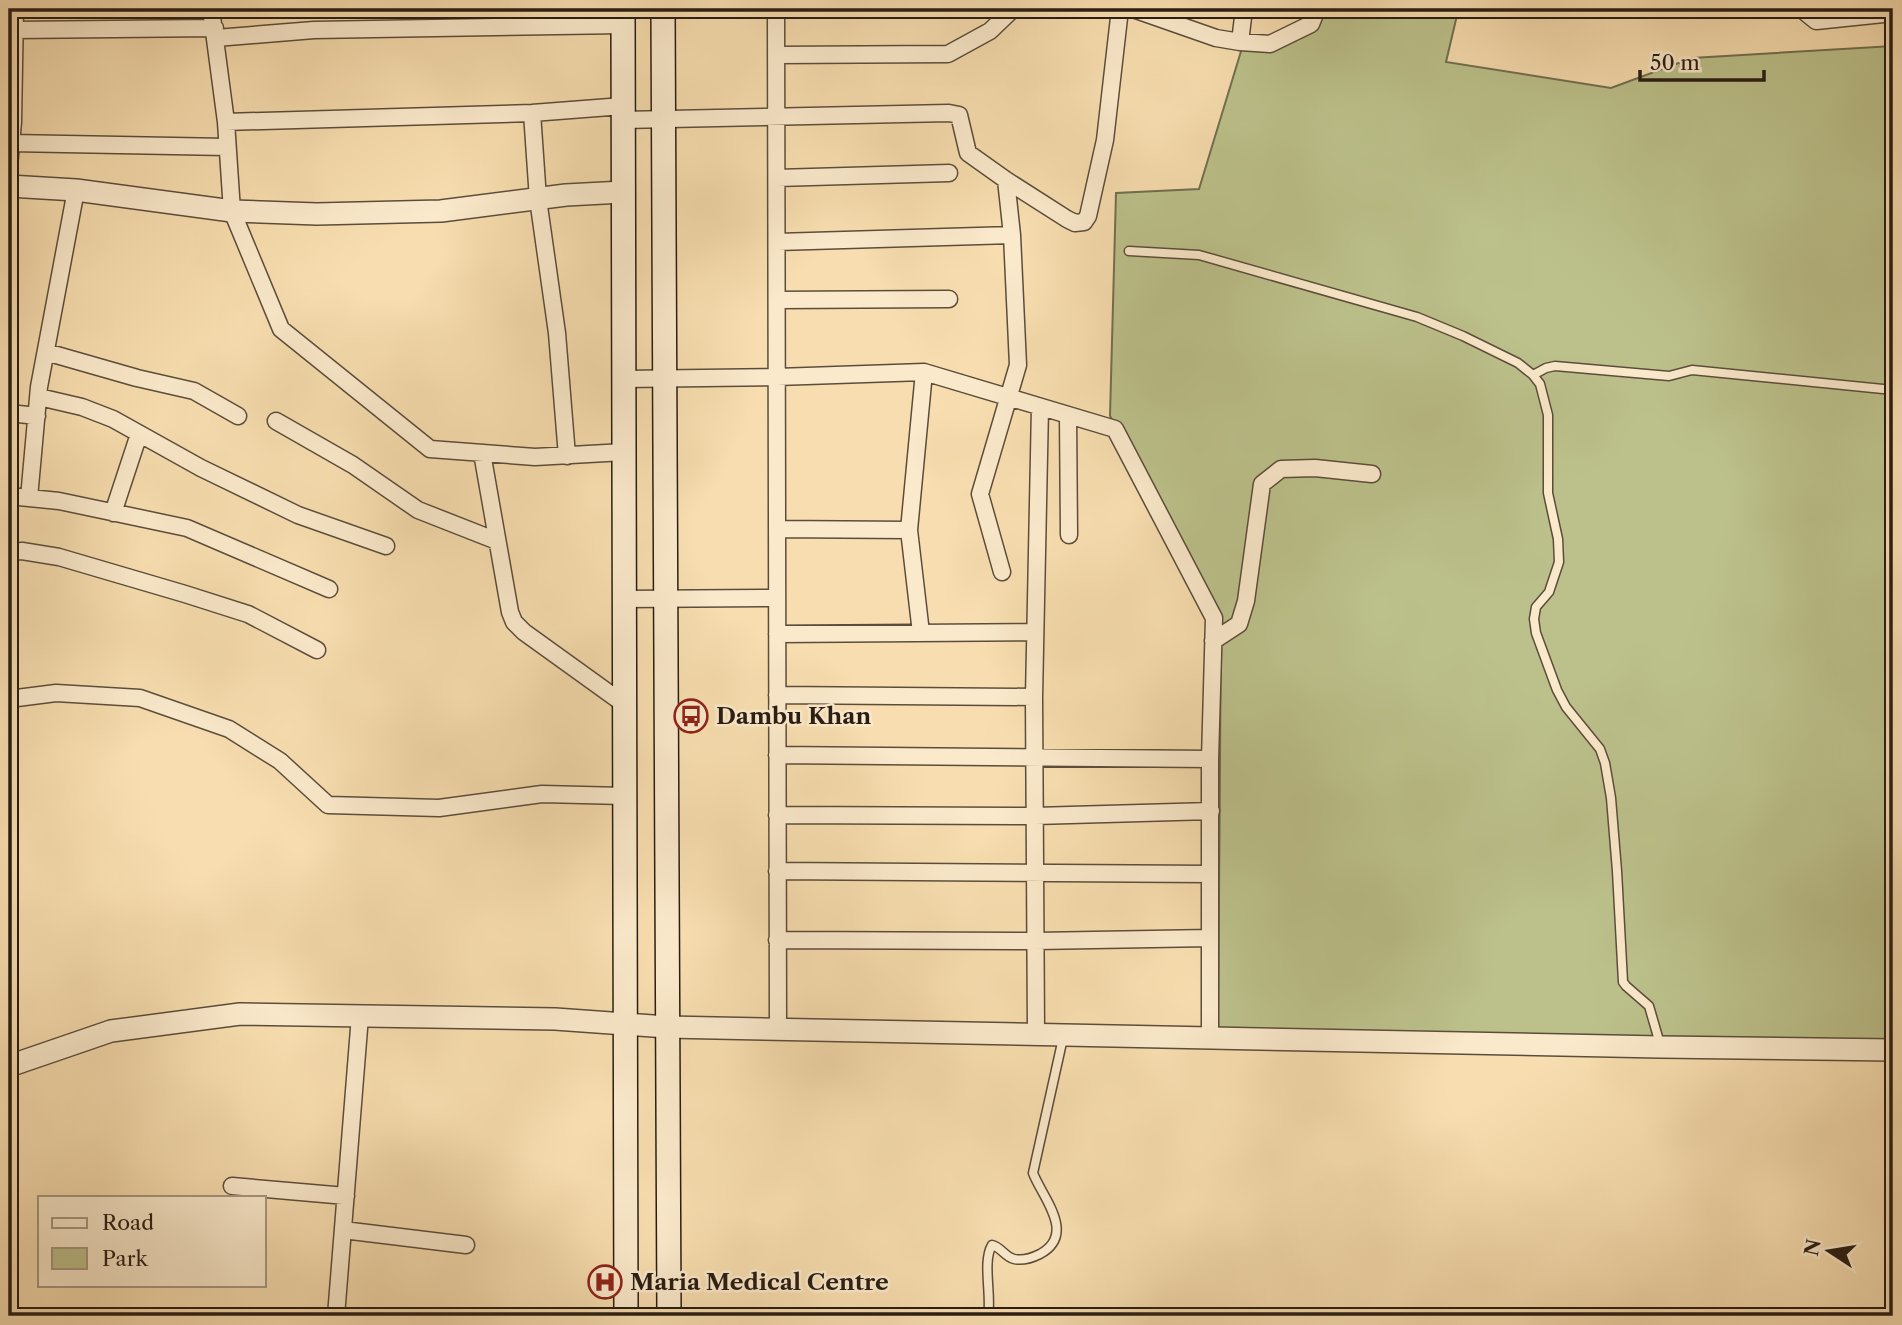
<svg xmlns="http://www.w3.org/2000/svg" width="1902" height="1325" font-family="'Libre Caslon Text',serif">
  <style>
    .green { fill: #bcc18b; stroke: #726f50; stroke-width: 2 }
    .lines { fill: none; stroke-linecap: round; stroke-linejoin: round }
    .service-casing { stroke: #5c4d3b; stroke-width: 11 }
    .minor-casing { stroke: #5c4d3b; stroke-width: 19 }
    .tertiary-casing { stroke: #5c4d3b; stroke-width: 24 }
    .secondary-casing { stroke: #291d14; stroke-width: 26 }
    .service { stroke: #fae9cb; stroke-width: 8 }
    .minor { stroke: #fae9cb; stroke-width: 16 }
    .tertiary { stroke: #fae9cb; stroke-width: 21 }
    .secondary { stroke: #fae9cb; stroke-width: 23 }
    .labels { text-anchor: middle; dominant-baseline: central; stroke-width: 5; stroke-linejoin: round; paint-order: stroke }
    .poi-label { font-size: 23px; font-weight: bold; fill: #291d14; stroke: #fae9cb; text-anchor: start }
  </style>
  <rect width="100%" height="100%" fill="#f7ddaf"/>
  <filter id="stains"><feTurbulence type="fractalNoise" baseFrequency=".00286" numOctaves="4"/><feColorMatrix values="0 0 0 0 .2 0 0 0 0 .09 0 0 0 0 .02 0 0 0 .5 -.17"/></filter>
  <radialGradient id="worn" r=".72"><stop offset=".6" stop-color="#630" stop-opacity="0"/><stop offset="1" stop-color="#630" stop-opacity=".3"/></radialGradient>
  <path class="green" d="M1317,11H1458L1446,62L1611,88L1692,58L1893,46V1048L1218,1037L1221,618L1110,416L1116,193L1199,189L1242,48L1264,49Z"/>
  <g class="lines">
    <defs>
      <path id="service" d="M1129,251L1199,255L1417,317L1463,336L1518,363L1533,375L1540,384L1548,415V493L1558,539L1559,562L1549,592L1536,607L1534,619L1536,633L1557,690L1566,707L1600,749L1605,763L1611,798L1617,871L1623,982L1626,986L1649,1006L1660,1044
        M1533,375L1546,368L1555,366L1669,376L1692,370L1893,390
        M988,1316C992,1296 982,1262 992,1245C1001,1247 1005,1257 1014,1259C1023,1261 1032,1258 1040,1254C1077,1234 1042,1197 1033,1173L1063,1038"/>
      <path id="minor" d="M211,9L226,122L232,211L281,329L430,449L535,457L624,452
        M776,9L778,1028
        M1133,9L1216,38L1240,42L1270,44L1311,24L1317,9
        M1804,9L1805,12L1816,21L1893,13
        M14,30L215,28
        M216,38L314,30L623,25
        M1240,42L1244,9
        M776,55L948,54L990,31L1013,9
        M532,113L538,199L557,333L567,456
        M623,120L949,113L959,115L968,153L1006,180L1067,219L1075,223L1084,222L1088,216L1105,140L1120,9
        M226,122L532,113L623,106
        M11,143L227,147
        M9,166L13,122L15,9
        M777,178L949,173
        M777,242L1012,235
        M777,300L949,299
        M46,352L137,378L194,391L238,416
        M624,379L777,377L924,372L1115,429L1214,618L1210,759V1037
        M39,397L82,407L113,419L201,468L298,515L386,546
        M9,413L37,416
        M1068,415L1069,535
        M276,421L353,465L418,510L497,541
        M482,453L510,612L514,622L524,632L624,704
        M9,496L59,501L187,528L329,589
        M29,498L39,387L76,190
        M113,513L139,434
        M777,529L909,530
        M9,552L22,551L59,557L185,594L248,614L317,650
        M1002,572L980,494L1018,365L1012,235L1006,180
        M624,599L777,598
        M921,633L909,530L924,372
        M777,634L1035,632
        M1213,641L1239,624L1246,601L1262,484L1281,469L1315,468L1372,474
        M777,695L1034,697
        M9,699L56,693L140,698L229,729L280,761L328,805L439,808L542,794L624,796
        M777,755L1210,759
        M777,815L1035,816L1211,811
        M777,871L1210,874
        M777,940L1036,941L1210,938
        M1036,1034L1034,697L1040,407
        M232,1186L346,1196
        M343,1230L466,1245
        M336,1316L360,1016"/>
      <path id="tertiary" d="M9,186L76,190L232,211L317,214L441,211L566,195L623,192
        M9,1066L111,1031L240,1014L555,1019L667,1027L1660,1047L1893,1050"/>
      <path id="secondary" d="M623,9L626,1316
        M663,9L669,1316"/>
    </defs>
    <use href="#service" class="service-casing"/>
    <use href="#minor" class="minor-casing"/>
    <use href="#tertiary" class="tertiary-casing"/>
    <use href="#secondary" class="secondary-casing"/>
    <use href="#service" class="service"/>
    <use href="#minor" class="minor"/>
    <use href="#tertiary" class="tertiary"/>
    <use href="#secondary" class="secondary"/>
  </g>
  <defs>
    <symbol id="bus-ring" viewBox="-11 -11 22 22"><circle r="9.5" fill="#fae9cb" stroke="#8f2418" stroke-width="1.5"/><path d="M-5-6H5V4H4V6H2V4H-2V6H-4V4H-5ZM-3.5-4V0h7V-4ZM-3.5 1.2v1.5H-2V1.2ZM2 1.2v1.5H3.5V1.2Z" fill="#8f2418"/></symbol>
    <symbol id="hospital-ring" viewBox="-11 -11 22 22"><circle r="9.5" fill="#fae9cb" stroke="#8f2418" stroke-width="1.5"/><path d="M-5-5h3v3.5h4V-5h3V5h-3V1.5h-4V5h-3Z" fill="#8f2418"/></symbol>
  </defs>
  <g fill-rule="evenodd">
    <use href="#bus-ring" x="672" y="697" width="38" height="38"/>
    <use href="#hospital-ring" x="586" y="1263" width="38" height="38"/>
  </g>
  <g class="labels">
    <g class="poi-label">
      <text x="716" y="716">Dambu Khan</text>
      <text x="630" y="1282">Maria Medical Centre</text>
    </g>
  </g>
  <rect width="1902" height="1325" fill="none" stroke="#f7ddaf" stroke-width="35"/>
  <rect x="10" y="10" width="1881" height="1304" fill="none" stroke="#291d14" stroke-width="3.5"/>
  <rect x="18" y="18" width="1867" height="1290" fill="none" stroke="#291d14" stroke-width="2"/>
  <rect x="38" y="1196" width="228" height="91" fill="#fae9cb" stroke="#a69782" stroke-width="2"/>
  <rect x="52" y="1218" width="35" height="10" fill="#fae9cb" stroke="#a69782" stroke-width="2"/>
  <text x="102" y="1230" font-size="21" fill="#291d14">Road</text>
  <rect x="52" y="1248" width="35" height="21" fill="#bcc18b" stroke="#a69782" stroke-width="2"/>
  <text x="102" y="1266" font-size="21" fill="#291d14">Park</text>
  <g transform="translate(1829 1251) rotate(282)" stroke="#fae9cb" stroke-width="5" paint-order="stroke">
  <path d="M0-5L12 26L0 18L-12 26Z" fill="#291d14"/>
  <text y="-10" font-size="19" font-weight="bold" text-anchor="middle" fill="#291d14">N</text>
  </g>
  <path d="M1640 70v10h124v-10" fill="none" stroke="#291d14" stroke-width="3.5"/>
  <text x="1650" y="70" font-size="21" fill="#291d14" stroke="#fae9cb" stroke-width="5" paint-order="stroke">50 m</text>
  <rect width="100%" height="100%" filter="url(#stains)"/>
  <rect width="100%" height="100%" fill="url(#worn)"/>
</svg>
